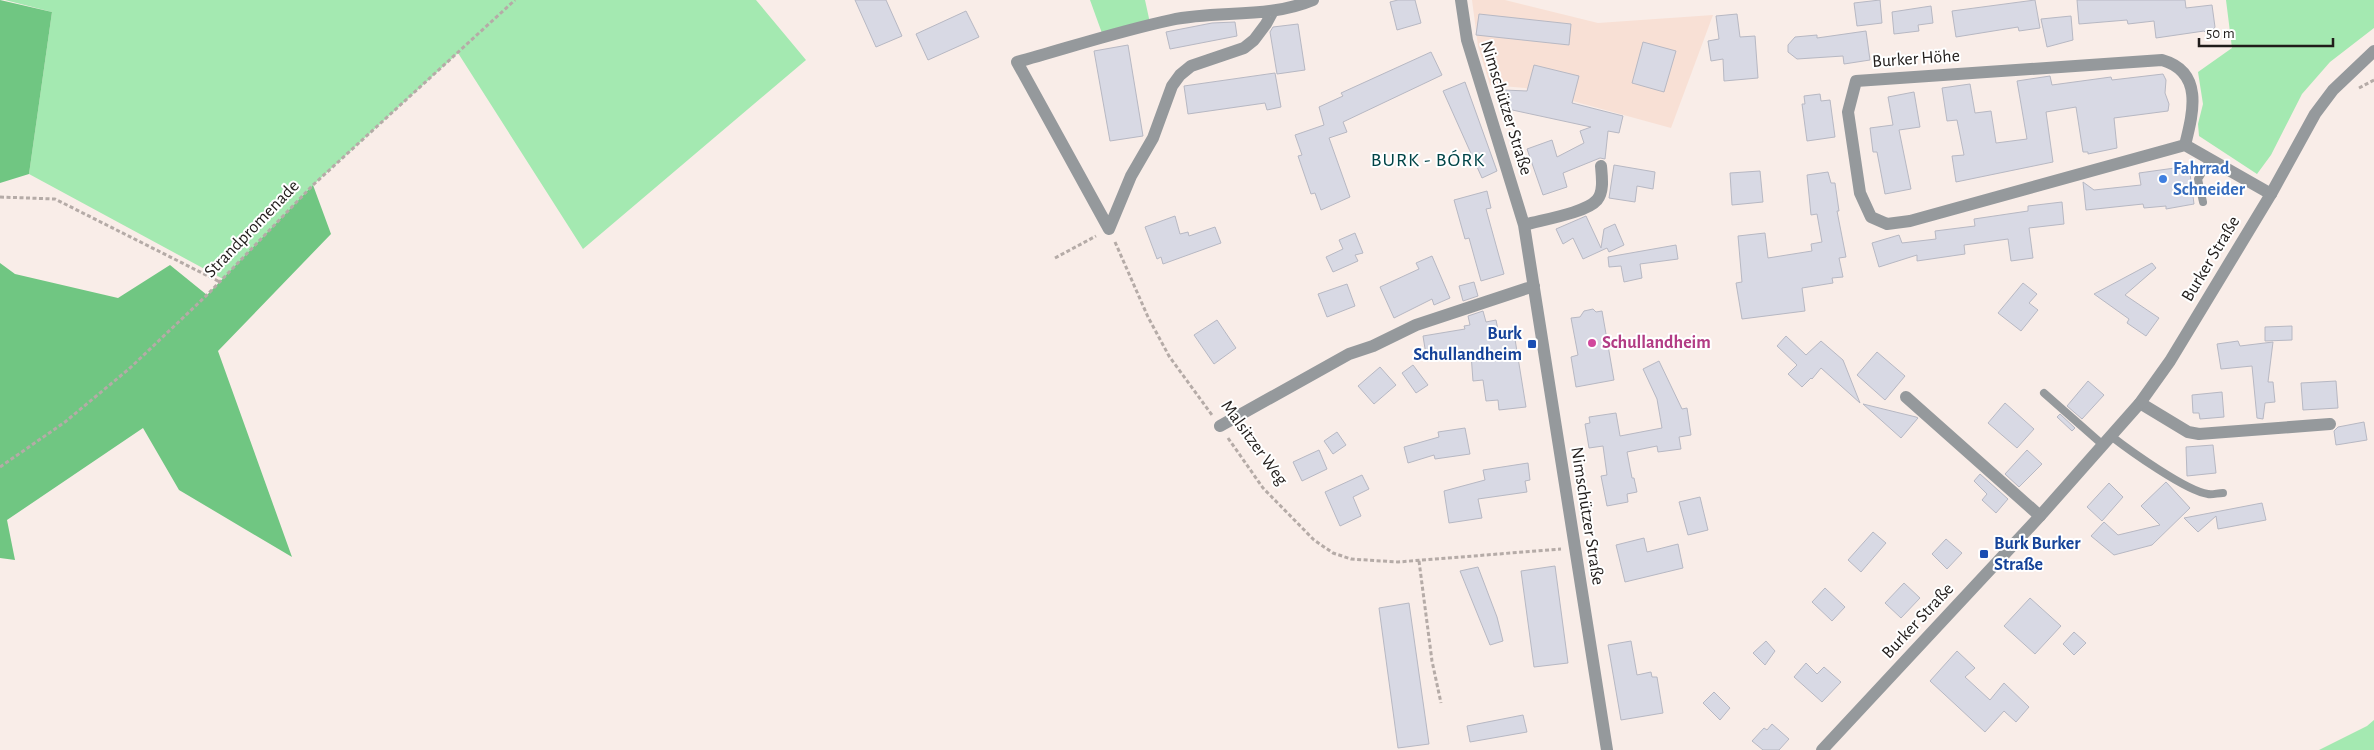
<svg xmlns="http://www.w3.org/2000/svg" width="2374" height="750" font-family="'Alegreya Sans',sans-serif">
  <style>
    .commercial { fill: #f8e0d5 }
    .green { fill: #a4e9b1 }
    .forest { fill: #70c682 }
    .building { fill: #d8d9e4; stroke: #b7b8c3 }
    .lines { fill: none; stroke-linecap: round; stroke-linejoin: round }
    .path { stroke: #b5aba7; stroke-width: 3; stroke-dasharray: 4 2.5; stroke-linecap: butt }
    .service { stroke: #95999c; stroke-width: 8 }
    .minor { stroke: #95999c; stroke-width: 12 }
    .tertiary { stroke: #95999c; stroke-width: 12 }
    .shop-dot { fill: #3f7fe0; stroke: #fff; stroke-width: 2 }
    .hotel-dot { fill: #d1479c; stroke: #fff; stroke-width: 2 }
    .transit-dot { fill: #1a4fb4; stroke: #fff; stroke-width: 2 }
    .labels { text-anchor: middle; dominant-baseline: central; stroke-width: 4; stroke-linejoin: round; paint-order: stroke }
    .street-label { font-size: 18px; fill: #201c1a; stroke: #fff }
    .shop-label { font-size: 18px; font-weight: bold; fill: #366cbe; stroke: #fff; text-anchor: start }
    .transit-label { font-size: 18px; font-weight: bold; fill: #164399; stroke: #fff; text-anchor: end }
    .hotel-label { font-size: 18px; font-weight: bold; fill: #b23c85; stroke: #fff; text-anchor: start }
    .quarter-label { font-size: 20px; letter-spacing: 1px; fill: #004447; stroke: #fff }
  </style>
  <rect width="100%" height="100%" fill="#f9ede8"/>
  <path class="commercial" d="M1472,0H1505L1598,23L1713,15L1671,128L1525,88L1490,85L1478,46Z"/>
  <path class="green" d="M5,0H756L806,60L583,249L458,53L313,185L223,279L29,174L52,12Z
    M1090,0H1145L1150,23L1103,36Z
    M2226,0H2374V28L2330,62L2302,94L2271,155L2257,174L2199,136L2198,124L2203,104L2198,72L2232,48Z
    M2374,720V750H2319L2367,726Z"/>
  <path class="forest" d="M0,0L52,12L29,174L0,183Z
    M313,185L331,234L218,351L292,557L179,490L143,428L7,520L15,560L0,558V263L15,274L118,298L170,265L207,295Z"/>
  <path class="building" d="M855,0H886L902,36L876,47Z
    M1398,0H1415L1421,23L1397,30L1390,2Z
    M1880,0L1882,23L1857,26L1854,3Z
    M2035,0L2040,28L2019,31L2018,27L1956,37L1952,11Z
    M2077,0H2185L2186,8L2212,5L2215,27L2209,36L2204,31L2156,38L2154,21L2128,24L2127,20L2079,24Z
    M1931,6L1933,23L1918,25L1919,31L1894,34L1892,12Z
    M966,11L979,37L928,60L916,34Z
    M1479,14L1571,24L1569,45L1476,35Z
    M1737,14L1740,37L1755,36L1758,78L1724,81L1723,59L1711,61L1708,41L1719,39L1716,16Z
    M2071,16L2073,40L2047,47L2041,19Z
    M1235,22L1237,36L1170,49L1166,32L1212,23Z
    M1298,24L1305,70L1277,74L1270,32L1273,27Z
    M1866,31L1870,60L1844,64L1843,56L1797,59L1788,52V45L1795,37L1817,35V38Z
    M1643,42L1676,51L1664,92L1632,83Z
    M1128,45L1143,136L1110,141L1094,51Z
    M1431,52L1442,75L1343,122L1347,132L1329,138L1350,197L1321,210L1315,193L1311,194L1298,156L1302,155L1295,135L1324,125L1319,107L1343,96L1341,93Z
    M1534,65L1579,76L1572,103L1623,116L1619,133L1608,131L1605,159L1600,158L1563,173L1567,187L1543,195L1527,149L1552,140L1557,157L1584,143L1580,131L1591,127L1503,108L1504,90L1527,91Z
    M1275,73L1281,107L1267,110L1265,103L1188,114L1184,86Z
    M2163,74L2166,80L2165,93L2169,104L2168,111L2114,118L2117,148L2088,154V152H2083L2076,107L2046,112L2053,162L1956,182L1952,156L1964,155L1957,120L1947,121L1942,88L1970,84L1975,113L1991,111L1996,143L2027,139L2017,81L2050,76L2052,85L2111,77L2112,80Z
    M1465,82L1497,171L1482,178L1443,91Z
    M1914,92L1920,127L1899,130L1911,189L1885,194L1877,152H1873L1870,128L1893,125L1888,97Z
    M1820,94L1821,101L1830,100L1835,137L1807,141L1802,104H1805L1804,96Z
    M1614,165L1655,172L1653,189L1637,186L1635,202L1609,198Z
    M2189,166L2194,204L2166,209V206L2144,208L2143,204L2086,210L2083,182L2094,190L2141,185L2139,173Z
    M1760,171L1763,202L1732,205L1730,173Z
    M1828,172L1831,183H1835L1839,211H1837L1846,257L1839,258L1843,277L1832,278L1833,283L1802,288L1805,311L1742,319L1736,283L1742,282L1738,236L1765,233L1768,258L1812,251L1811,244L1822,242L1817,214L1811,215L1807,175Z
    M1487,191L1491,208L1486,209L1504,274L1481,281L1469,238L1465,239L1454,200Z
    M2062,202L2064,224L2029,228L2033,258L2011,261L2008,239L1964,245L1965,254L1917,261V255L1879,267L1872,243L1899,235L1902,243L1936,239L1935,231L1975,226L1974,219L2028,211V206Z
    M1175,216L1180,234L1188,232L1189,236L1215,227L1221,243L1163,264L1161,257L1157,259L1145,227Z
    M1586,216L1601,248L1604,229L1615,224L1624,245L1609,252L1607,248L1583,259L1573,238L1563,244L1556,229Z
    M1355,233L1363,253L1355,255L1358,261L1333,272L1326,257L1343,249L1339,240Z
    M1676,245L1678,259L1640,264L1642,278L1624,282L1621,266L1609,267L1608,257Z
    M1432,256L1450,298L1434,305L1432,299L1394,318L1380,287L1419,269L1416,263Z
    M2152,263L2156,268L2125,295L2159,318L2146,336L2127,323L2129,319L2094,294Z
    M1474,282L1478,296L1463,301L1459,286Z
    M2023,283L2037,294L2029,303L2038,310L2021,331L1998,313Z
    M1347,284L1355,306L1327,317L1318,294Z
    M1593,309L1596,312L1602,311L1614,380L1576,387L1571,357L1578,355L1571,318L1580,317L1584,311Z
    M1483,311L1486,322L1496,320L1499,335L1514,333L1526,407L1499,410L1498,400L1486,401L1483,380L1473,381L1471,354L1427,361L1423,336L1465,329L1464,326L1470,325L1468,316Z
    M1217,320L1236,348L1214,364L1194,335Z
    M2292,326V340L2265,341V327Z
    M1786,336L1806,355L1821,341L1843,360L1860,403L1821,368L1812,379L1811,378L1802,387L1788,374L1797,365L1777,346Z
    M2238,341L2240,346L2273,342L2268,382H2273L2275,402L2265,403L2263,419L2257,418L2252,366L2221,369L2217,344Z
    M1877,352L1905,376L1885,400L1857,375Z
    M1659,361L1682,409L1687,408L1691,435L1679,437L1681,449L1658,452L1657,446L1627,452L1632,478H1634L1637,492L1627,494L1628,502L1607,506L1601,476L1607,475L1603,446L1589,448L1585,424L1590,423L1589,417L1616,413L1620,436L1662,428L1657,399L1643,369Z
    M1413,365L1428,385L1416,393L1402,373Z
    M1380,367L1396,385L1374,404L1358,386Z
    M2088,381L2104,395L2082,419L2067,406Z
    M2336,381L2338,408L2303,410L2301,383Z
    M2222,392L2224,417L2200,419L2199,413H2193L2192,395Z
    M2005,403L2034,429L2017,448L1988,423Z
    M1863,404L1916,417L1918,418L1901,438Z
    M2060,414L2075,428L2072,431L2057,417Z
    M2364,422L2367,440L2336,445L2334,431L2338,427Z
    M1465,428L1470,454L1435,459L1434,455L1408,463L1404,447L1439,437L1438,432Z
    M1337,432L1346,445L1333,454L1324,441Z
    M2213,445L2216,473L2187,476L2186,447Z
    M1319,450L1327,469L1302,481L1293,462Z
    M2027,450L2042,464L2019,487L2005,474Z
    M1528,463L1530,480L1525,481L1527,492L1478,499L1482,518L1449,523L1444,491L1485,480L1483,470Z
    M1980,474L2008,499L1996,513L1982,500L1987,494L1974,481Z
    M1362,475L1369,489L1353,497L1361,516L1340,526L1325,492Z
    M2166,482L2190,508L2152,545L2114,555L2091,536L2104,522L2118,535L2160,525L2141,506Z
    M2109,483L2123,497L2102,521L2087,507Z
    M1700,497L1708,530L1688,535L1679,502Z
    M2262,503L2266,520L2218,529L2216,516L2198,532L2184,518Z
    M1873,532L1886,543L1861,572L1848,560Z
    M1644,538L1647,552L1678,544L1683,568L1625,582L1616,545Z
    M1946,539L1962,553L1947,569L1932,554Z
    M1555,566L1568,663L1534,667L1521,571Z
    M1478,567L1497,617L1503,641L1490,645L1460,571Z
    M1904,583L1920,598L1901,618L1885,603Z
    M1825,588L1845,607L1832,621L1812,602Z
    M2030,598L2061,626L2035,654L2004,626Z
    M1409,603L1429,744L1398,748L1379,608Z
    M2074,632L2086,643L2074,655L2063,644Z
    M1631,641L1637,675L1651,672L1652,677H1657L1663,713L1621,720L1608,645Z
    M1766,641L1775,651L1765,665L1753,653Z
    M1957,651L1975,668L1965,677L1990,700L2004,683L2029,707L2016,722L2004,711L1985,732L1930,681Z
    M1806,663L1817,674L1824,667L1841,682L1822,702L1794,677Z
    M1714,692L1730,708L1720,720L1703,703Z
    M1523,715L1527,732L1470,742L1467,726Z
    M1772,724L1789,739L1779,750H1763L1752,741L1764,728L1767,730Z"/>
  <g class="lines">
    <path class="path" d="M2359,88L2374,80
      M0,197L55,199L220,282
      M1115,242L1148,317L1169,356L1212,415
      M1055,258L1096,236
      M1228,438L1263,488L1314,540L1333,553L1351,559L1398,562L1561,549
      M0,467L65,422L130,368L207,295L313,185L515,0
      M1419,561L1432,661L1441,703"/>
    <path class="service" d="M2203,202L2198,179L2210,160
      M2044,393L2103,445
      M2111,436C2129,450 2186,491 2208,494C2212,495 2218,493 2223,493"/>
    <path class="minor" d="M1461,0L1467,40L1524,225L1607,750
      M2185,145C2193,113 2204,72 2162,60L1856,81L1848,112L1860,193L1871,217L1887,224L1910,221L2185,145L2271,194
      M1524,225C1541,220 1586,213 1597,200C1604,192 1602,177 1601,166
      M1109,229L1017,62C1068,48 1119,31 1171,20C1218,10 1268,19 1313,0
      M1109,229L1131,176L1153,138L1172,86L1180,75L1191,66L1244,48L1254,40L1266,24L1273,11
      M1906,397L2040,516
      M2140,403L2188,432L2199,434L2330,424
      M1220,426L1349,354L1373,346L1416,325L1534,286"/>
    <path class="tertiary" d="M1822,750L2040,516L2140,403L2170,361L2190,328L2271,194L2315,114L2333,90L2374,51"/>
  </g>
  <circle class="shop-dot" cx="2163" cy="179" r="5"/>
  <circle class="hotel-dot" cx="1592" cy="343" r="5"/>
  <g class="transit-dot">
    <rect x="1527" y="339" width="10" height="10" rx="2.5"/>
    <rect x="1979" y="549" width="10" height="10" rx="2.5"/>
  </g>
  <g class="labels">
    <g class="street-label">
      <text transform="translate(1916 59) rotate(-4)">Burker Höhe</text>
      <text transform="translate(1506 108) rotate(73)">Nimschützer Straße</text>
      <text transform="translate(252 229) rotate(-46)">Strandpromenade</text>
      <text transform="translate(2211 259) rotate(-59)">Burker Straße</text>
      <text transform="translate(1254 443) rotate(54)">Malsitzer Weg</text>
      <text transform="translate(1587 516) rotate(81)">Nimschützer Straße</text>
      <text transform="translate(1918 621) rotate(-47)">Burker Straße</text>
    </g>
    <g class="shop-label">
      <text x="2173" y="169">Fahrrad<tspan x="2173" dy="21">Schneider</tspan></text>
    </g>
    <g class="transit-label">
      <text x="1522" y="334">Burk<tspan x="1522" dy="21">Schullandheim</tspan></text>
      <text x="1994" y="544" text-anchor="start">Burk Burker<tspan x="1994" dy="21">Straße</tspan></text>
    </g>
    <g class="hotel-label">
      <text x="1602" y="343">Schullandheim</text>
    </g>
    <g class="quarter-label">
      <text x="1428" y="160">BURK - BÓRK</text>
    </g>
  </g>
  <path d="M2199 38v8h134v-8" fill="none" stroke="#201c1a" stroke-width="2.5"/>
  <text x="2206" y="38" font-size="15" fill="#201c1a" stroke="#ffffff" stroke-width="4" paint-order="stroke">50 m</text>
</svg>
